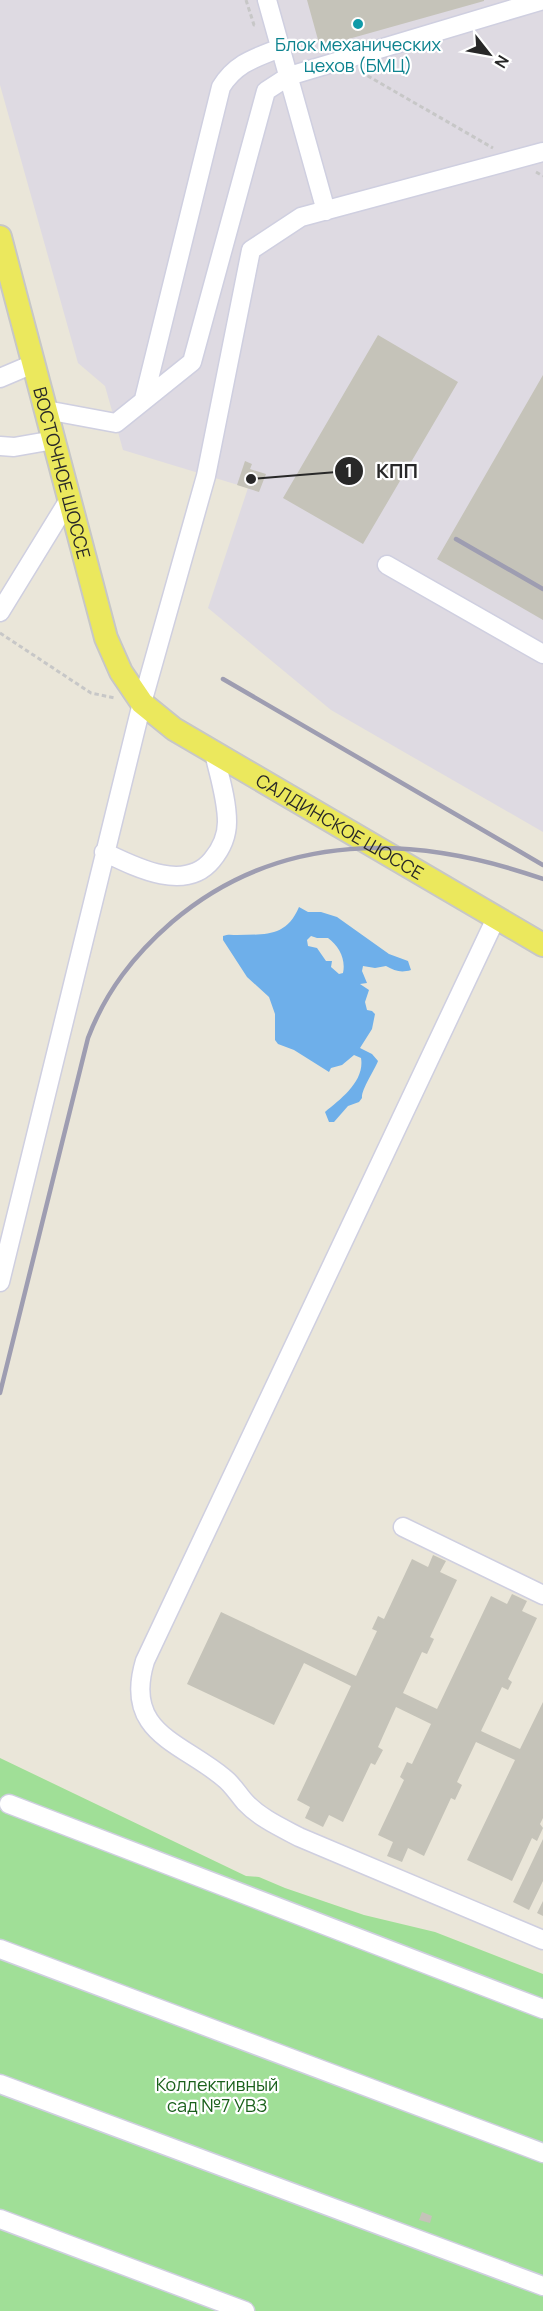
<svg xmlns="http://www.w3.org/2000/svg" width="543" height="2311" font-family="Manrope,sans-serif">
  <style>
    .industrial { fill: #dedae2 }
    .green { fill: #a0df97 }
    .water { fill: #6eafea; fill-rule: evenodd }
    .building { fill: #c5c3b9 }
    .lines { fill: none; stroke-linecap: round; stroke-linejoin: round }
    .minor-casing { stroke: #cfcfe0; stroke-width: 21 }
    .major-casing { stroke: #c7c7c7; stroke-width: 26 }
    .path { stroke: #c7c7c7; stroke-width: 3; stroke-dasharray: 4.5 3; stroke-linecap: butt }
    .minor { stroke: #fff; stroke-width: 18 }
    .major { stroke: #ebe85d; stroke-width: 22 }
    .rail { stroke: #9e9db1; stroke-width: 4.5 }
    .culture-dot { fill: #0f9aa8; stroke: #fff; stroke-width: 2 }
    .labels { text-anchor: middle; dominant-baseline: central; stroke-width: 4.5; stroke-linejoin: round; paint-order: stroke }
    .culture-label { font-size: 18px; fill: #0d838f; stroke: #fff }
    .street-label { font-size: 18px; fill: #282828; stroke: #fff }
    .park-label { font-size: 18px; fill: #1b611c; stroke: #fff }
    .leader { fill: none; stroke: #282828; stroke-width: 2 }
    .callout-dot { fill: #282828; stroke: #fff; stroke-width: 2 }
    .mark-label { font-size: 18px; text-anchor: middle; font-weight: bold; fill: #fff }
    .callout-label { font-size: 20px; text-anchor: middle; font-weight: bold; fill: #282828; stroke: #fff; stroke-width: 4.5; stroke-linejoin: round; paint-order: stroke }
  </style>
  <rect width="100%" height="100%" fill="#eae6d9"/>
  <path class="industrial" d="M0,0H543V832L331,710L208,608L248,488L123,450L105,386L78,363L0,85Z"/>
  <path class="green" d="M0,1758L246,1876L259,1877L285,1888L364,1915L435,1932L543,1974V2311H0Z"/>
  <path class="water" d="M299,907L308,912H321L337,917L389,954L408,961L411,970C401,973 395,971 386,966L375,968L363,966L362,971L367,983L360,984L369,990L365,1002L367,1010L372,1011L375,1014L372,1029L360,1048L372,1054L378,1061C374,1071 361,1090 362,1098L359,1102L348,1106L334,1122H329L325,1112C341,1099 365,1081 361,1058L354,1055L342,1065L331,1068L329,1072L294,1050L278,1044L275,1040V1014L269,997L247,977L223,940V936C228,934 232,935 237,935C264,934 286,938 299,907ZM311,936L317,938H328C339,946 346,959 343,973L339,974L331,967L332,961H326L317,948L308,946L307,940Z"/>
  <path class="building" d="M307,0H484V1L320,47Z
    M378,335L458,382L363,544L283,498Z
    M543,375V620L437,559Z
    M245,461L252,464L250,469L266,474L259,492L237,485Z
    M433,1555L446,1561L440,1572L457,1580L430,1637L434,1639L427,1654L422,1652L403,1693L437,1709L491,1596L507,1604L512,1594L527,1601L522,1611L537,1618L508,1679L512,1682L508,1690L502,1687L481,1731L520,1749L543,1702V1818L540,1824L543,1828L537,1841L532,1838L512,1881L467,1860L515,1760L476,1742L457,1782L462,1785L455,1800L451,1798L424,1856L408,1848L402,1862L387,1856L393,1842L378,1835L404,1780L400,1777L407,1762L412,1764L431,1724L396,1707L378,1747L383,1750L375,1765L371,1763L343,1822L329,1815L323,1827L305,1818L310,1807L297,1800L351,1686L304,1663L274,1725L187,1684L221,1612L356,1676L377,1631L372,1629L378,1616L384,1619L412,1559L428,1567Z
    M543,1839V1881L529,1910L513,1902Z
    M543,1901V1916L537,1913Z
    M422,2212L432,2216L430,2223L419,2220Z"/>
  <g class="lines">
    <defs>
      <path id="minor" d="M267,0L326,211
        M0,378L33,364
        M144,399L221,87C236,63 255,58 280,48
        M46,410L116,423L192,362L266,91L289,76L543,0
        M0,446L14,447L54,440
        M387,565L543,654
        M0,612L70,498
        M104,852C135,867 185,893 212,860C222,848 227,837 227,822C227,799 219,775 214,753
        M496,918L145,1661C123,1733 181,1742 224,1778C232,1784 238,1794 245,1802C260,1818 280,1827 299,1837L543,1940
        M0,1282L142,703L206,476L251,250L301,217L543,152
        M403,1527L543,1595
        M9,1804L543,2009
        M0,1949L543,2153
        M0,2084L543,2286
        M0,2219L245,2311"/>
      <g id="major">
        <path id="s1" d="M0,237L106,638L121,672L142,703L174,729L543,945"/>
      </g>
    </defs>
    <use href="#minor" class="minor-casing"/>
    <use href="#major" class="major-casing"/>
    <path class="path" d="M246,0L254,25H256
      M361,72L493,148
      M536,172L543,176
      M0,633L91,693L115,698"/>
    <use href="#minor" class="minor"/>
    <use href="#major" class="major"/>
    <path class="rail" d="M456,539L543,589
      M223,679L543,865
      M0,1393L88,1038C106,991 134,955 172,922C280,830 415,834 543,879"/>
  </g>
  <circle class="culture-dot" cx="358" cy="24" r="6"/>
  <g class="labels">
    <g class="culture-label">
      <text x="358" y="44">Блок механических<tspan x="358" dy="21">цехов (БМЦ)</tspan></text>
    </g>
    <g class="street-label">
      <text stroke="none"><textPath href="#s1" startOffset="244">ВОСТОЧНОЕ ШОССЕ</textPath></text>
      <text stroke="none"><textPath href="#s1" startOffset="723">САЛДИНСКОЕ ШОССЕ</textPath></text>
    </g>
    <g class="park-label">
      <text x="217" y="2084">Коллективный<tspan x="217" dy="21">сад №7 УВЗ</tspan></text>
    </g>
  </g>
  <path class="leader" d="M251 479L349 471"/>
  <g class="callout-dot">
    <circle cx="251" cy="479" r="6"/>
    <circle cx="349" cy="471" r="15"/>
  </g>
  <g class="mark-label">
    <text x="349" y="477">1</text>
  </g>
  <g class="callout-label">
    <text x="397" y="478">КПП</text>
  </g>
  <g transform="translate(489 54) rotate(121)" stroke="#ffffff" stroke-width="4.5" paint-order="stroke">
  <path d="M0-4.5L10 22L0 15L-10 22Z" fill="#282828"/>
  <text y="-9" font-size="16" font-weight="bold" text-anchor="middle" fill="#282828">N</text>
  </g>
</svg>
